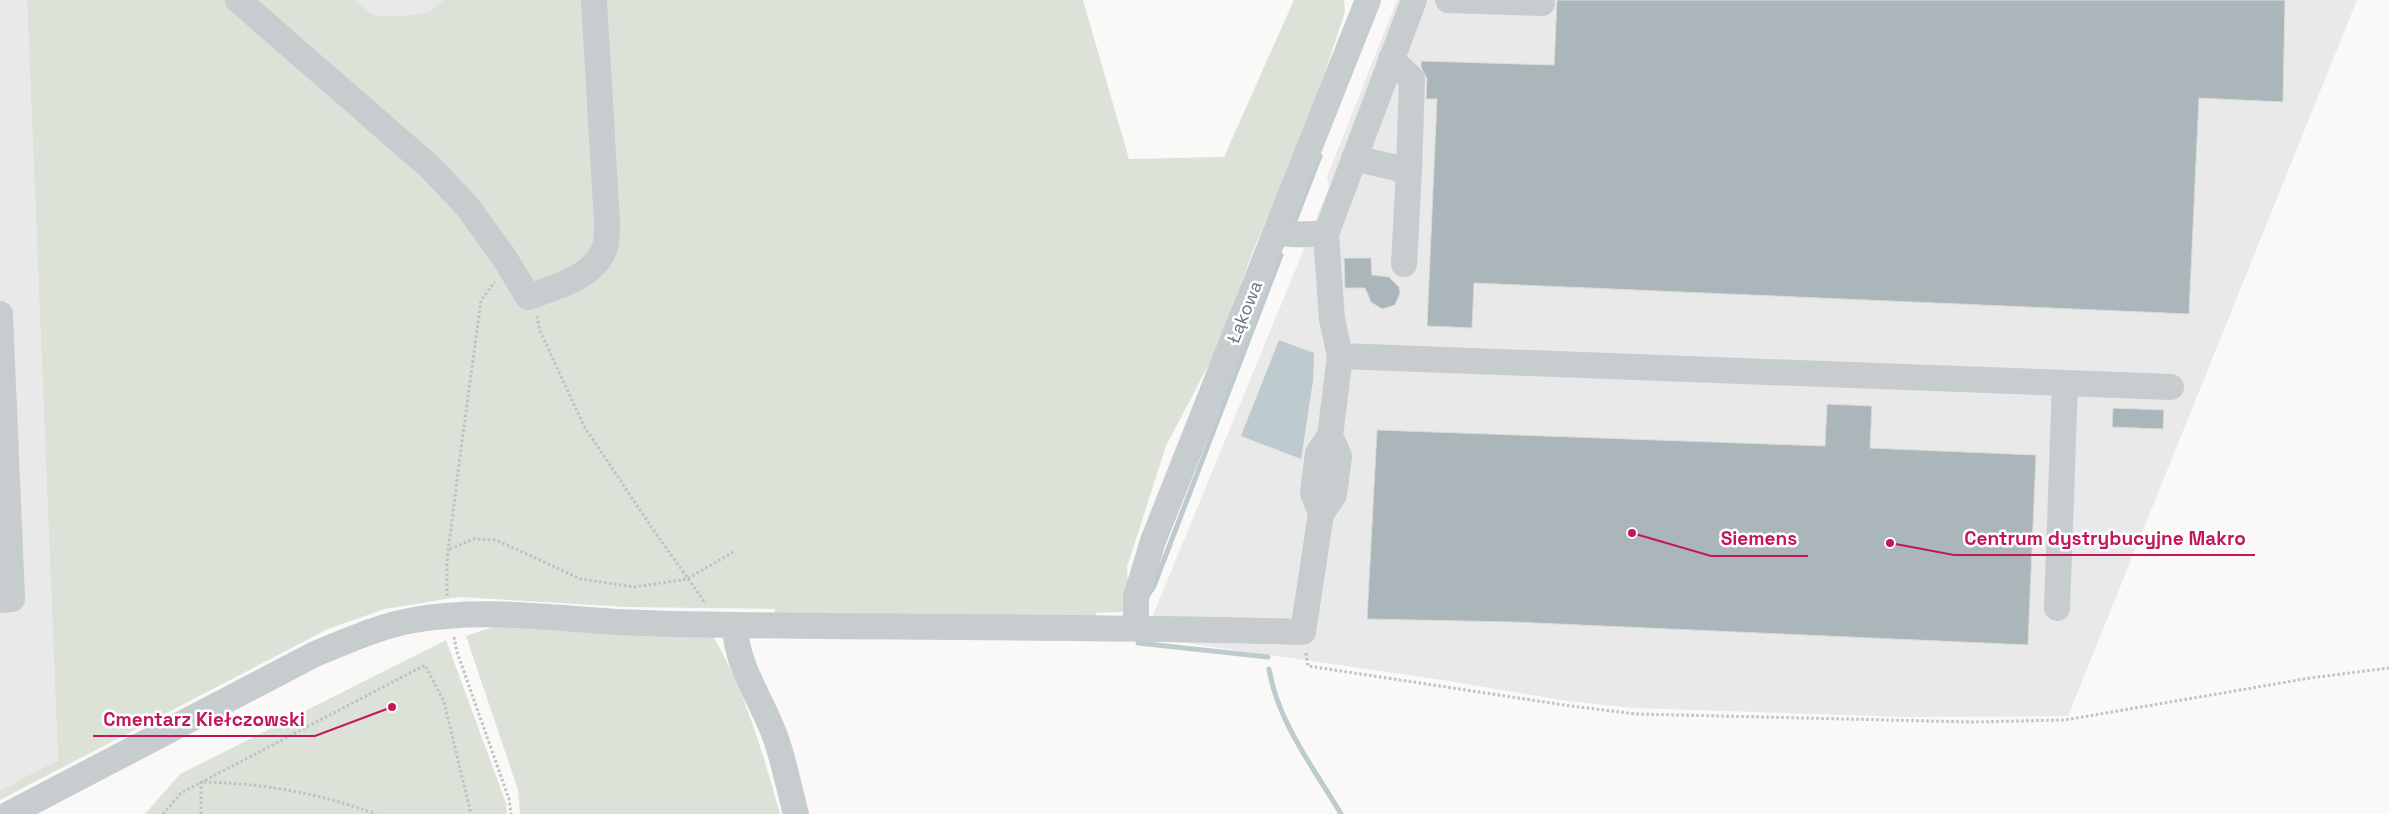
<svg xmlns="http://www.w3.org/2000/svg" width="2389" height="814" font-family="'Space Grotesk',sans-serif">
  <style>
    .built { fill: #e8e9e8 }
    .green { fill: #dce2d8 }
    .water { fill: #bdcbce }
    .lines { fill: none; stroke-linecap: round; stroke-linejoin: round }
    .stream { stroke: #bdcbce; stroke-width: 5 }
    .building { fill: #abb6bb; stroke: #dcdbd9 }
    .path { stroke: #bec2c4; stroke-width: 3; stroke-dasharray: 2.5 2.5; stroke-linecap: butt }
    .minor { stroke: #c7cccf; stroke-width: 26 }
    .labels { text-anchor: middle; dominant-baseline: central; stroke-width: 5; stroke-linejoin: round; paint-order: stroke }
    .street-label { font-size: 18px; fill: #627884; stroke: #fff }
    .leader { fill: none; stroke: #c2185b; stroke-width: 2 }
    .callout-dot { fill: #c2185b; stroke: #fff; stroke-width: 2 }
    .callout-label { font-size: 19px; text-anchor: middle; font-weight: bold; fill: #c2185b; stroke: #fff; stroke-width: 5; stroke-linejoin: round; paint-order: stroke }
  </style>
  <rect width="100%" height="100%" fill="#faf9f7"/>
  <path class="built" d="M0,0H27L58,761L0,791Z
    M356,0H443L430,12L401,16L373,15Z
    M1397,0H2357L2068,716L1906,717L1634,708L1568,701L1436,679L1144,637L1290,283L1329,187L1327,177Z"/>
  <path class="green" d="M27,0H356L373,15L401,16L430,12L443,0H1083L1129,159L1224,157L1294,0H1344L1345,12L1310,117L1251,256L1217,349L1166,446L1127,567L1129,605L1124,612L1096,613V618L774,616L775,609L627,607L459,597L385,609L328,629L0,800V791L58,760Z
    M496,626L713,636C745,691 763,753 780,814H520L518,790L466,636Z
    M446,640L506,803L507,814H145L180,774Z"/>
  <path class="water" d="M1279,340L1314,353L1313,381L1301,459L1241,436Z"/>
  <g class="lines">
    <path class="stream" d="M1294,223L1320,156
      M1148,595L1154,586L1281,255
      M1138,643L1268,657
      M1269,669C1278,723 1314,768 1341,814"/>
  </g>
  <path class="building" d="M1557,0H2285L2283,102L2199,98L2189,314L1474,283L1472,328L1427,326L1437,99H1426L1427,79L1421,67V61L1554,65Z
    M1344,258H1371L1372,275L1389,277L1399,287L1400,293L1395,305L1382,309L1371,302L1365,288H1345Z
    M1827,404L1872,406L1870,448L2036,455L2028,645L1513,622L1367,619L1377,430L1825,446Z
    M2113,408L2164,410L2163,429L2112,427Z"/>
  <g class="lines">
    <path class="path" d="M537,316L540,331L584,426L652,528L706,604
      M450,549L473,539L496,540L581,579L634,587L687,579L733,552
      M447,596V561L458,472L481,300L495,282
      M454,637L457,652L509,799L511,814
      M1306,653L1308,666L1571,706L1636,714L1972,722L2065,720L2310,678L2389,668
      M163,814L181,793L425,665L444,702L471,814
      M201,814V782C261,783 319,793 376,814"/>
    <path class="minor" d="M238,0L431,168L466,205L504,257L528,297C556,287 599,276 606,243C607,236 607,229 607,223L594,0
      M1448,0L1542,3
      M1354,158L1409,171L1412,79L1391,59
      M1276,231C1293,237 1308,233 1326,234L1332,319L1340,356
      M1326,234L1414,0
      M1404,264L1409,171
      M0,314L12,599L0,600
      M2065,383L2171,387
      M1321,514L1313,493L1318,453L1330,436L1340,356L2065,383L2057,608
      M735,625C736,666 761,698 775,736C784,761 789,788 796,814
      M1136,628V597L1153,541L1368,0
      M9,814L315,654C347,641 379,626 414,620C483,608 549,618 618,622C658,624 698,625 738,625C926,628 1115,626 1303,632L1321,514L1334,495L1339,456L1330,436"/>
  </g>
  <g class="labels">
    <g class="street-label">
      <text transform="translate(1244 312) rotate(-68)">Łąkowa</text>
    </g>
  </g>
  <path class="leader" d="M1890 543L1954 555H2255M1632 533L1711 556H1808M392 707L315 736H93"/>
  <g class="callout-dot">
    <circle cx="1890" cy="543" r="5"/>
    <circle cx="1632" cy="533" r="5"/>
    <circle cx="392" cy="707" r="5"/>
  </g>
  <g class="callout-label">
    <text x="2105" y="545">Centrum dystrybucyjne Makro</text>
    <text x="1759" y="545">Siemens</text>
    <text x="204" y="726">Cmentarz Kiełczowski</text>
  </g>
</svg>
